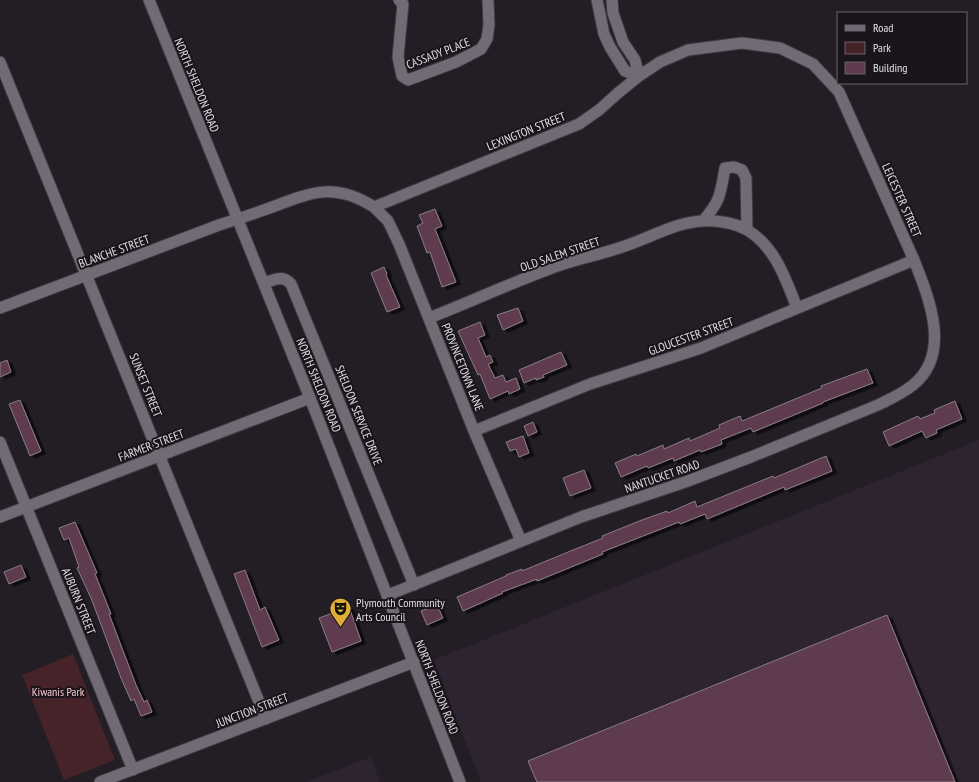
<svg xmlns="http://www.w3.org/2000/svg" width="979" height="782" font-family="'PT Sans Narrow',sans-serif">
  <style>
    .built { fill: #2e2431 }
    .green { fill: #462329 }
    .building { fill: #5f3b4f; stroke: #897d83; filter: url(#shadow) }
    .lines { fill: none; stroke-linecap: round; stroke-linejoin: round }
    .minor-casing { stroke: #403a41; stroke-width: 13 }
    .secondary-casing { stroke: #403a41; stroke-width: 13 }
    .minor { stroke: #726a74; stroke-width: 11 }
    .secondary { stroke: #726a74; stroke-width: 11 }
    .labels { text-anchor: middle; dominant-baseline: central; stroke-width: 4; stroke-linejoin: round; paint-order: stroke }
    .street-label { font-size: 12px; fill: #e2dde3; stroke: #1a141b }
    .poi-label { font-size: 12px; fill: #e2dde3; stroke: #1a141b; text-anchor: start }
    .park-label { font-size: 12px; fill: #f6c8cd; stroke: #1a141b }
  </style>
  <defs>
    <filter id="shadow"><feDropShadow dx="4.5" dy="2.5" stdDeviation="0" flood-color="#0009"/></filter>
  </defs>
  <rect width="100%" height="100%" fill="#231d25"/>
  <path class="built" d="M979,440V782H481L434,660Z
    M371,757L380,782H306Z"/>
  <path class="green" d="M73,654L115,760L64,780L22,675Z"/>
  <path class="building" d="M435,209L442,226L435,229L456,282L442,287L430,252L427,253L417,226L423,223L419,215Z
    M384,267L387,274L386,275L400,307L387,312L371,273Z
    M518,308L523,321L503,330L497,315Z
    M480,322L485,335L478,338L486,357L490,355L493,362L488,364L495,378L503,375L506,382L516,378L520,389L509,394L508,391L490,399L480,374L478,375L458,331Z
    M561,352L567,365L543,375L544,377L536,380V378L524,383L519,370Z
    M7,360L11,372L0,377V363Z
    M867,369L873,383L823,402V403L753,432L751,428L721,440L722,444L701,452L700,450L674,461L673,458L648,468L647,466L621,477L615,463L636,454L637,456L663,445L664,449L689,438L690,441L720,428L719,425L740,416L742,421L822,388L821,386Z
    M20,400L41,451L30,456L9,404Z
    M955,401L962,419L936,430L937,433L926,438L922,431L889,446L883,432L918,416L920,419L935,413L934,410Z
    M533,422L537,432L528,436L524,426Z
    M523,436L529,453L519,457L516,449L510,451L506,442Z
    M826,456L832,471L785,490L784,487L707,519L705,514L680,524L679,522L602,552L603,554L537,581V579L502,592L503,593L463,611L457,597L506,576V575L522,569V571L573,550L603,538L602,536L642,520L667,511L668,513L695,501L697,507L773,476L774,478Z
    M584,470L591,488L570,496L563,478Z
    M75,522L97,573L95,574L111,614H109L136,685L144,702L147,700L152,712L141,716L134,699L131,701L121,678L91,598L77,568L79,567L69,538L64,540L59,528Z
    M21,565L26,577L9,584L4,572Z
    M245,570L260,610L265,607L279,640L262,647L234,574Z
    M437,605L443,618L427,625L421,611Z
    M349,607L361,641L332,652L319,618Z
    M887,615L955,782H537L528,761Z"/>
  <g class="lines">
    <defs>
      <path id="minor" d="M399,0L403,4L398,57L402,76L408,80L456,62L481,49L487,39L489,25L488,0
        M597,0L604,34L610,47L625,71L639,76
        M612,0L613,13L623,42L635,60L639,76
        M0,62L266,719
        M374,207L388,221L399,244L474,431L521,541
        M703,221C721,200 720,195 725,168L734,167L742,170L746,178L747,230
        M264,283C274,280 283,274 291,284L414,585
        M0,308L219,225C238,219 256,213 275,206C314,191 336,183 374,207L579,124L599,110L618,93L639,76L660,62L688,50L742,43L780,48L813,64L839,92L914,260C929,298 952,354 913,385C902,394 890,399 878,405L751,457L688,481L581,517L388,595
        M429,318C470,302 511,283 552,268C575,259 599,255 622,247C648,239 675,222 703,221C717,220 735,223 747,230C775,246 786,280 797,308
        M474,431L590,384L701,348L914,260
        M0,442L133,770
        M0,517L310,398
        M100,782L414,662"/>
      <path id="secondary" d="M149,0L310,398L460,782"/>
    </defs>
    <use href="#minor" class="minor-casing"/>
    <use href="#secondary" class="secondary-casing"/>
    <use href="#minor" class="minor"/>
    <use href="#secondary" class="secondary"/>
  </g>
  <defs>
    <symbol id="theatre-pin" viewBox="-11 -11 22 30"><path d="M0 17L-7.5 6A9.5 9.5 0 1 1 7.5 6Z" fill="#e0b034" stroke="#1a141b"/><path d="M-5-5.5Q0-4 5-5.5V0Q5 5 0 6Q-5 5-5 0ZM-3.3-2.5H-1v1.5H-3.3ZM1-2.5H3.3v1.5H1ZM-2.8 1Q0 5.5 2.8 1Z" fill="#111"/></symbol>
  </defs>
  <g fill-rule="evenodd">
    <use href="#theatre-pin" x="328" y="596" width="25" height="34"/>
  </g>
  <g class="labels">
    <g class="street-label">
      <text transform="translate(438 53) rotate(-21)">CASSADY PLACE</text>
      <text transform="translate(197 85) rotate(68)">NORTH SHELDON ROAD</text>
      <text transform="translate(526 131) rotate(-22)">LEXINGTON STREET</text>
      <text transform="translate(902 200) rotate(66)">LEICESTER STREET</text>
      <text transform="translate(114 251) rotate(-20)">BLANCHE STREET</text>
      <text transform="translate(560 254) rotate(-19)">OLD SALEM STREET</text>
      <text transform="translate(691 336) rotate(-20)">GLOUCESTER STREET</text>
      <text transform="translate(463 367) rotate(68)">PROVINCETOWN LANE</text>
      <text transform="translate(146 385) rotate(68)">SUNSET STREET</text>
      <text transform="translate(319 385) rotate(68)">NORTH SHELDON ROAD</text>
      <text transform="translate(359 415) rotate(68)">SHELDON SERVICE DRIVE</text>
      <text transform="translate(151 445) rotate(-21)">FARMER STREET</text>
      <text transform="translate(662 476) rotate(-19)">NANTUCKET ROAD</text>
      <text transform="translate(79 601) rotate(68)">AUBURN STREET</text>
      <text transform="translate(437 687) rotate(69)">NORTH SHELDON ROAD</text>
      <text transform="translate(252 710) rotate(-21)">JUNCTION STREET</text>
    </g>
    <g class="poi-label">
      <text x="356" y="602">Plymouth Community<tspan x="356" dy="14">Arts Council</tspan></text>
    </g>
    <g class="park-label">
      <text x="58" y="691">Kiwanis Park</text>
    </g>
  </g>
  <rect x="837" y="12" width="130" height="72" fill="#1a141b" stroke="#6a646b"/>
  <rect x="845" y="25" width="20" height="6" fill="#726a74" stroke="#6a646b"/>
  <text x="873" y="32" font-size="12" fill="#e2dde3">Road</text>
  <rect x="845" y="42" width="20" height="12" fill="#462329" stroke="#6a646b"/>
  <text x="873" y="52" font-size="12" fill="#e2dde3">Park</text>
  <rect x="845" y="62" width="20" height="12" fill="#5f3b4f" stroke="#6a646b"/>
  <text x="873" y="72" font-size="12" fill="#e2dde3">Building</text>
</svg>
